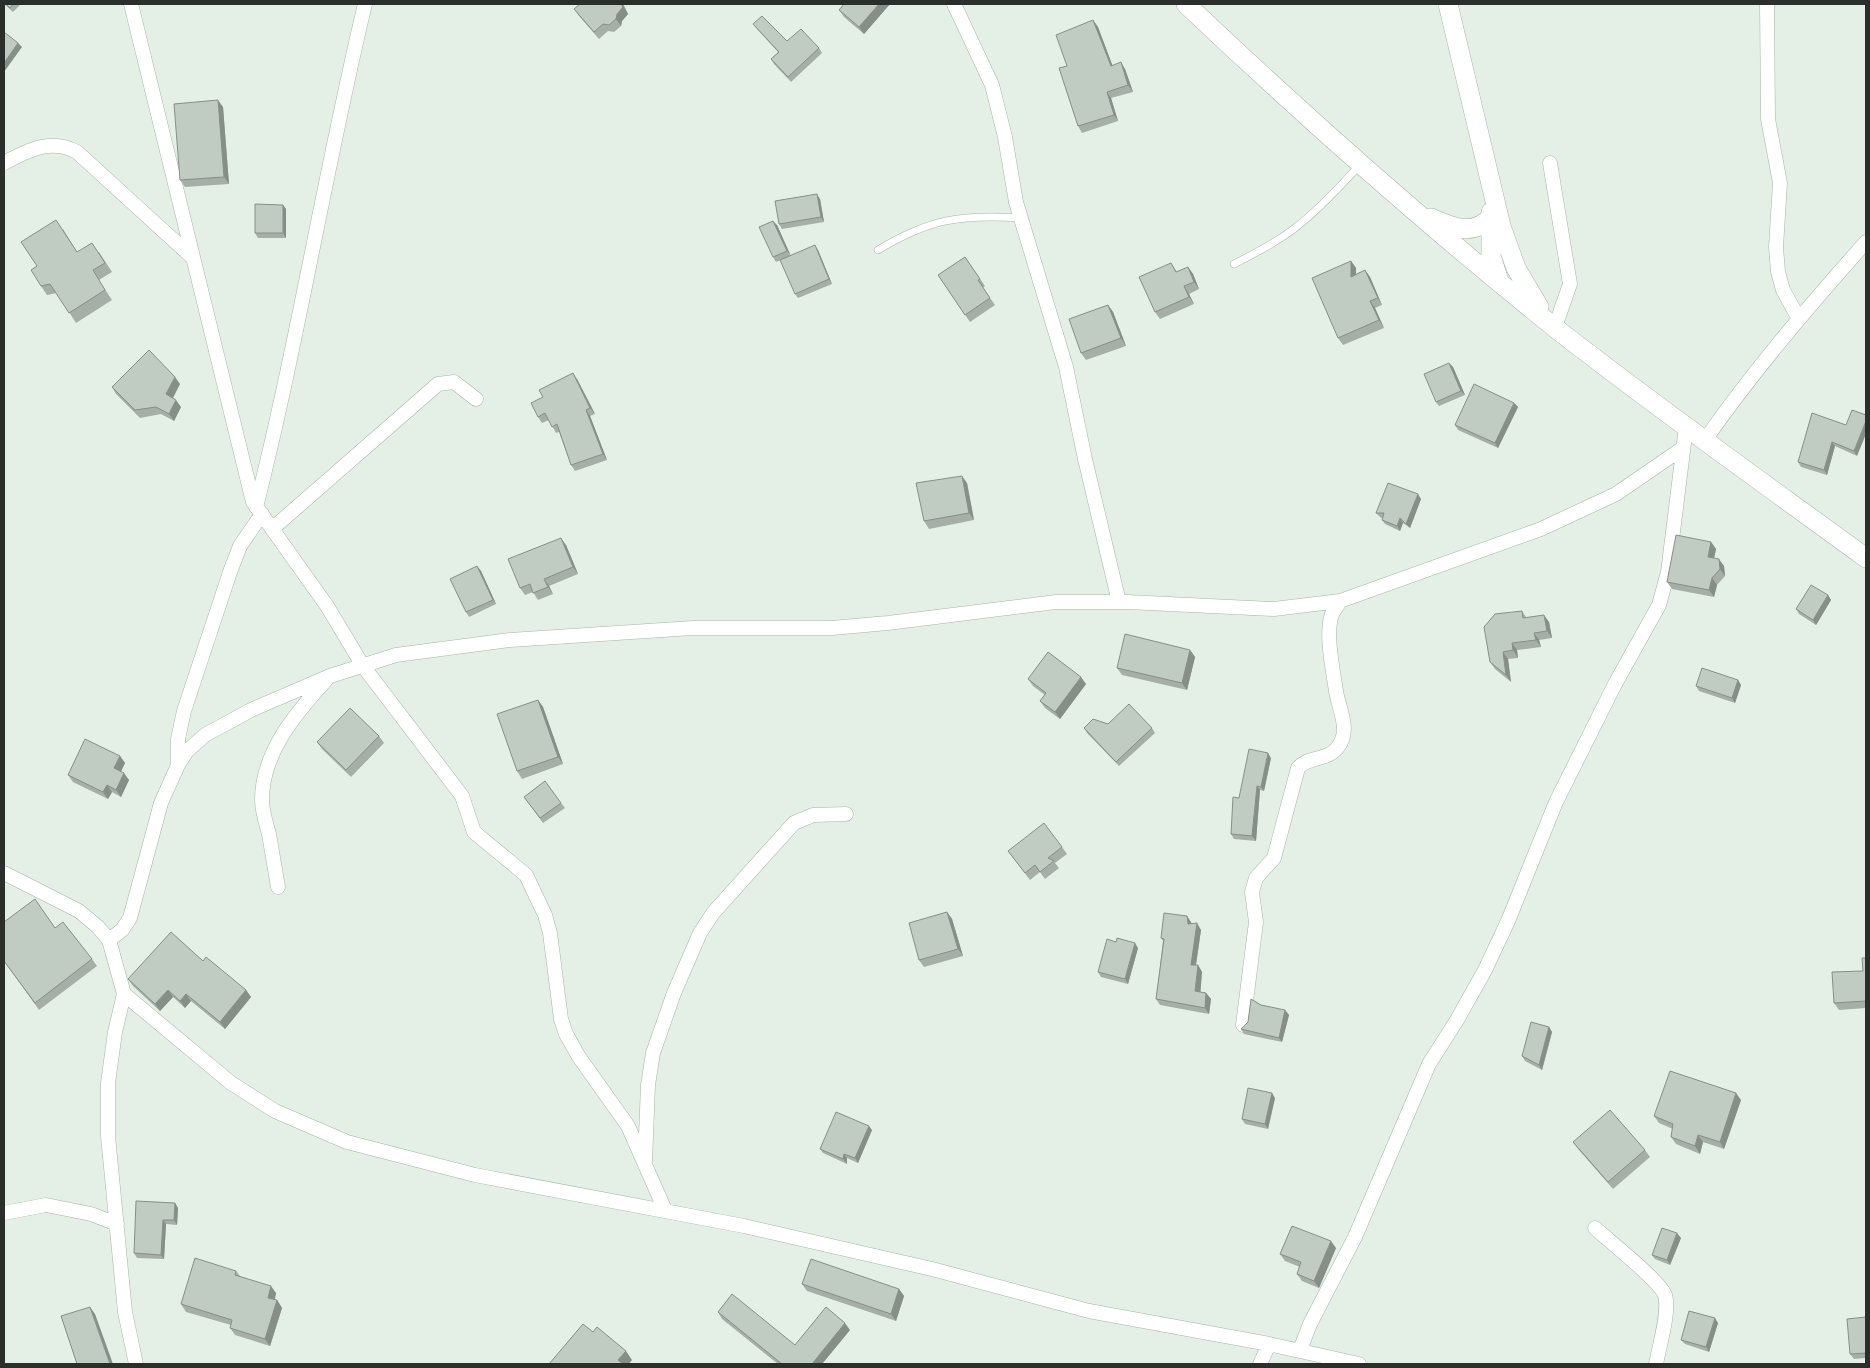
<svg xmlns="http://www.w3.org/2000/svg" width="1870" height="1368" font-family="Georgia,serif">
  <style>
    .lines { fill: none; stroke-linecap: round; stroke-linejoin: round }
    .lane-casing { stroke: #a8b3aa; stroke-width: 8 }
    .street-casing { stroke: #a8b3aa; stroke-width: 15 }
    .secondary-casing { stroke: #a8b3aa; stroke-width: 20 }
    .lane { stroke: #fff; stroke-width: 7 }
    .street { stroke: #fff; stroke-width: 14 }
    .secondary { stroke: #fff; stroke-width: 19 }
    .wall { fill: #a5afa7 }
    .shaded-wall { fill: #868e88 }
    .building { fill: #c0cbc2; stroke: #868e88 }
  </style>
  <rect width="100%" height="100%" fill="#e4f0e6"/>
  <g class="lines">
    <defs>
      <path id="lane" d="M878,250C929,219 961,214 1021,218
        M1234,264C1254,254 1273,244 1291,231C1317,212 1339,187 1361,164"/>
      <path id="street" d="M131,4L253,502L327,606L363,666L462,796L474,832L526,875L545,915L550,933L561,1019L566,1034L579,1057L628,1126L665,1210
        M954,4L992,85L1005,137L1016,202L1066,367L1085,459L1119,602
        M1767,4L1768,119L1780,183L1776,247L1778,272L1783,290L1799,319
        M4,163C28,150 51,138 77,152L192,257
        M1550,163L1570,284L1555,327
        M1705,440C1754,370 1809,306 1866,242
        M256,507C298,341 325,171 365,4
        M272,529L438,384L454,382L476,399
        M178,765V739L184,711L230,572L240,546L262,514
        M4,873L79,911L98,927L109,940L124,994L231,1083L275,1111L347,1142L475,1175L744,1226L932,1269L1089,1311L1269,1344L1359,1364
        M278,887C275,869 272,851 269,834C266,823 262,811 262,800C262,752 296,713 326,680
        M109,940L122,930L130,918L161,803L178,765L187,751L205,735L251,710L330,676L396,655L510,640L693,628H832L888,623L1056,602H1127L1274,609L1340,601
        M124,994L115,1032L108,1083V1136L125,1312L136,1364
        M1243,1025L1256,922L1252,892L1256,878L1274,858L1298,768C1308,756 1328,761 1338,747C1351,730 1339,710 1336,691C1333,670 1325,634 1332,614C1334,610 1338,605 1340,601L1541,529L1616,494L1683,448
        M645,1161L648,1085L653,1053L674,993L700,933L713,913L794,823L813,815L846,814
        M4,1213L46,1205L91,1214L117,1224
        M1595,1228C1609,1241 1659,1280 1665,1295C1670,1311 1659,1347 1656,1364
        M1300,1350L1310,1324L1355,1237L1429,1064L1457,1020L1485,970L1508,921L1556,802L1615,684L1659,605L1668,572L1686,427
        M1260,1364L1269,1344"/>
      <path id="secondary" d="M1186,4C1304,116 1427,225 1554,327C1656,407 1762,482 1866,558
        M1448,4L1501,226L1516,268L1539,307
        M1491,212V256L1499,281
        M1431,218C1452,227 1473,237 1491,217"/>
    </defs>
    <use href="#lane" class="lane-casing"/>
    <use href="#street" class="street-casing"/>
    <use href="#secondary" class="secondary-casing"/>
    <use href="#lane" class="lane"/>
    <use href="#street" class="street"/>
    <use href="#secondary" class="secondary"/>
  </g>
  <path class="wall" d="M4,4H21L13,12Z
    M580,4H623L628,14L622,21L621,26L614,32L608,31L599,39L579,16L574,9Z
    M844,4H890L864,34L844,17L839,10Z
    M1093,20L1098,27L1112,65L1125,69L1133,92L1111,98L1118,121L1082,133L1078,126L1067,66Z
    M753,24L787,41L819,48L822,53L791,82L774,64L771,59L778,52L757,29Z
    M223,107L229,184L185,187L180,180Z
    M820,199L824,222L782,229L779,224Z
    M283,205L286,209V238H258L255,233Z
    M777,225L790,256L818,250L832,284L798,298L795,294L781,260L776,262L773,257Z
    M63,229L77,252H99L112,272L99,280L112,300L76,323L57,293L47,295L41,286L37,266Z
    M965,257L985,286L983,288L995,305L970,322L938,275Z
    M1351,261L1356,268V274L1365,270L1370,277L1382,305L1375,308L1384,328L1343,345L1338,338Z
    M1171,263L1177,272L1188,267L1193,274L1199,289L1189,294L1194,304L1160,319L1155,312Z
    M1108,305L1113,312L1126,346L1086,360L1081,353Z
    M1449,363L1453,367L1465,395L1439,406L1436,402Z
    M577,379L595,414L590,416L607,460L575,471L571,465L559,432L556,433L549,420L542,423L538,417Z
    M180,384L172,398L181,407L174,421L161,414L140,418L116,394L112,387Z
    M1514,403L1518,407L1498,448L1458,430L1455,425Z
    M1846,425L1857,456L1835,446L1827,475L1801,467L1798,462Z
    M967,483L974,520L929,529L924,521Z
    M1421,499L1410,528L1403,523L1400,531L1385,524L1382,520V518L1380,517L1376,513Z
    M1711,542L1716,549L1714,558L1724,566L1725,576L1717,585L1714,597L1672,589L1667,582Z
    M566,545L578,574L549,586L553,594L538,600L533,592L525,595L520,588Z
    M477,566L481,571L496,604L469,617L466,612Z
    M1828,595L1831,600L1816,625L1799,614L1796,609Z
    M1522,611L1526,617L1549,622L1552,638L1539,640L1541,647L1517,650L1518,658L1508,659L1511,682L1495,669L1490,662Z
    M1190,650L1195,657L1187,690L1122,675L1117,668Z
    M1028,679L1086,684L1060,719L1045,708L1040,701L1045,695L1033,686Z
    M1738,680L1741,685L1735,703L1699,691L1696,686Z
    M538,700L543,707L563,764L522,779L517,771Z
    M1108,724L1152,728L1155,733L1119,766L1087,733L1084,728Z
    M379,736L384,743L351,777L322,749L317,742Z
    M120,756L125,763L121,772L129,780L121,797L112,792L108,799L73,782L68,775Z
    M1271,758L1264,791L1260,790L1256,841L1234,839L1231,834L1239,798Z
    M524,797L561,803L565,808L543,823Z
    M1062,847L1067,854L1055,863L1059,868L1045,879L1040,872L1030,880L1008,851Z
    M947,912L952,919L963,956L924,967L919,960Z
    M1191,922L1192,924L1201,930L1196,965H1198L1202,972L1200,992L1206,993L1211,999L1209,1014L1160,1005L1156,999L1163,941L1161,938Z
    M55,928L92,959L97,966L39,1010L4,961Z
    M1138,948L1128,984L1101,977L1098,972Z
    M1866,958V1008L1839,1010L1834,1003L1863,971Z
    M203,961L246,990L251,997L225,1029L191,1001L185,1008L173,997L160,1011L133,986L128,979Z
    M1285,1010L1289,1015L1282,1042L1244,1034L1241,1029L1248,1022Z
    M1549,1027L1552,1032L1542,1070L1525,1061L1522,1056Z
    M1275,1098L1268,1129L1245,1124L1242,1119Z
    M1741,1100L1724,1149L1703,1142L1700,1154L1676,1144L1671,1137L1673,1129L1659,1123L1654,1116Z
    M872,1130L858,1163L847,1158V1164L823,1153L820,1149Z
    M1573,1142L1645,1150L1650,1157L1613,1189L1578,1149Z
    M175,1203L178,1208L177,1225L166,1224L164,1259L137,1258L134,1253Z
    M1681,1238L1670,1265L1655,1259L1652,1255Z
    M1336,1248L1319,1288L1302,1281L1297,1274L1300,1267L1285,1261L1280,1254Z
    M236,1271L240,1276L276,1293L275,1300H277L282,1308L270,1346L235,1335L230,1328L231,1325L186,1312L181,1304Z
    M802,1284L899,1289L904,1296L896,1321L807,1291Z
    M718,1312L795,1345L850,1330L822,1364H778L722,1319Z
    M1866,1317V1358L1854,1359L1850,1354Z
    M1718,1323L1709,1352L1685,1344L1681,1340Z"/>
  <path class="shaded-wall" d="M621,4H623L628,14L622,21L621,26L616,19L617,14Z
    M879,4H890L864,34L859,27Z
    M1093,20L1098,27L1115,72L1111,66Z
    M18,43L22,47L4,72V63Z
    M1121,62L1125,69L1133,92L1128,85Z
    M1107,92L1111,98L1118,121L1114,115Z
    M218,100L223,107L229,184L224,177Z
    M817,194L820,199L824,222L821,217Z
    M283,205L286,209V238L283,233Z
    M773,221L777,225L791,256L787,251Z
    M815,245L818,250L832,284L829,279Z
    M1351,261L1356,268V284L1351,277Z
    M1188,267L1193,274L1199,289L1194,282Z
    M1365,270L1370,277L1382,305L1378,298Z
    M1184,286L1189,294L1194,304L1189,297Z
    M1370,301L1375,308L1384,328L1379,320Z
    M1108,305L1113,312L1126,346L1121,338Z
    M1449,363L1453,367L1465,395L1461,391Z
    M573,373L577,379L595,414L590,408Z
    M175,377L180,384L171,402L166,394Z
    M176,400L181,407L174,421L169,414Z
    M1514,403L1518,407L1498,448L1495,443Z
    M586,410L590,416L607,460L603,454Z
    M1866,421V434L1857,456L1854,451Z
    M1832,442L1835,446L1827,475L1824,470Z
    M962,476L967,483L974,520L969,513Z
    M1418,494L1421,499L1410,528L1406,524Z
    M1400,518L1403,523L1400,531L1397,526Z
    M561,538L566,545L578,574L573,567Z
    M1711,542L1716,549L1713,564L1708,557Z
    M1719,559L1724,566L1725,576L1720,569Z
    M477,566L481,571L496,604L493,600Z
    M1712,578L1717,585L1714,597L1709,590Z
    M544,579L549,586L553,594L548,587Z
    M1828,595L1831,600L1816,625L1813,620Z
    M1544,615L1549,622L1552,638L1547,631Z
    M1534,633L1539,640L1541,647L1536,640Z
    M1512,643L1517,650L1518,658L1513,650Z
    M1190,650L1195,657L1187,690L1182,683Z
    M1503,652L1508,659L1511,682L1506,675Z
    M1081,677L1086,684L1060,719L1055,712Z
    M1738,680L1741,685L1735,703L1732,698Z
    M538,700L543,707L563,764L558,757Z
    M1268,753L1271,758L1264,791L1261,787Z
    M120,756L125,763L119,775L114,768Z
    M124,773L129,780L121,797L116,790Z
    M107,785L112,792L108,799L103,792Z
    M1257,786L1260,790L1256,841L1252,836Z
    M947,912L952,919L963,956L958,949Z
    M1187,916L1191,922L1192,931L1188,924Z
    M1197,923L1201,930L1195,971L1191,965Z
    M1135,943L1138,948L1128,984L1125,979Z
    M1198,965L1202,972L1200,998L1195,991Z
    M168,990L173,997L160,1011L155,1004Z
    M246,990L251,997L225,1029L220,1022Z
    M1206,993L1211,999L1209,1014L1205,1008Z
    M186,994L191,1001L185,1008L180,1001Z
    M1285,1010L1289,1015L1282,1042L1279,1038Z
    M1549,1027L1552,1032L1542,1070L1539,1065Z
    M1272,1093L1275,1098L1268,1129L1265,1124Z
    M1736,1093L1741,1100L1724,1149L1720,1142Z
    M869,1126L872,1130L858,1163L855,1158Z
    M1698,1135L1703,1142L1700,1154L1695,1146Z
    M844,1154L847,1158V1164L843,1159Z
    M175,1203L178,1208L177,1225L174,1220Z
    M163,1220L166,1224L164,1259L161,1255Z
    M1677,1233L1681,1238L1670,1265L1667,1260Z
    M1331,1241L1336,1248L1319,1288L1314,1281Z
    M271,1286L276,1293L273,1305L268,1298Z
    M899,1289L904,1296L896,1321L891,1314Z
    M277,1300L282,1308L270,1346L265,1339Z
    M90,1307L95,1314L113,1364H110Z
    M1715,1318L1718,1323L1709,1352L1706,1347Z
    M845,1323L850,1330L822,1364H812Z
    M626,1351L632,1360L629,1364H621L618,1360Z"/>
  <path class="building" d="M6,4H13L10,8Z
    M580,4H621L623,7L617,14L616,19L609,25L603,24L594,32L574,9Z
    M844,4H879L859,27L839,10Z
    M762,16L787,41L801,29L819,48L788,77L771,59L779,52L753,24Z
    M1093,20L1111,66L1121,62L1128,85L1107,92L1114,115L1078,126L1059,68L1067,66L1056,35Z
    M4,32L18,43L4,63Z
    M218,100L224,177L180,180L174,104Z
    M817,194L821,217L779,224L775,201Z
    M255,204L283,205V233H255Z
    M56,220L77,252L92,243L105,263L93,270L105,290L69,313L50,284L41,286L31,270L37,266L21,242Z
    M773,221L787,251L773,257L759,227Z
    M815,245L829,279L795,294L780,260Z
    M965,257L980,279L978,280L990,298L965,315L938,275Z
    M1351,261V277L1365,270L1378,298L1370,301L1379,320L1338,338L1312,278Z
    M1171,263L1176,272L1188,267L1194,282L1184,286L1189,297L1155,312L1139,277Z
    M1108,305L1121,338L1081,353L1069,319Z
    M149,350L175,377L166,394L176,400L169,414L156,407L135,410L112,387Z
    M1449,363L1461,391L1436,402L1424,374Z
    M573,373L590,408L586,410L603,454L571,465L557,424L552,427L545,413L538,417L531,403L543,397L539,390Z
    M1474,384L1514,403L1495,443L1455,425Z
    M1852,410L1866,415V421L1854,451L1832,442L1824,470L1798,462L1812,413L1846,425Z
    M962,476L969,513L924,521L916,483Z
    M1388,483L1418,494L1406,524L1400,518L1397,526L1382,520L1384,513H1376Z
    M1676,535L1711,542L1708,557L1719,559L1720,569L1712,578L1709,590L1667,582Z
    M561,538L573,567L544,579L548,587L533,593L530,584L520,588L508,559Z
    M477,566L493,600L466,612L450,579Z
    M1811,585L1828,595L1813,620L1796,609Z
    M1522,611L1523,618L1544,615L1547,631L1534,633L1536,640L1512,643L1513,650L1503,652L1506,675L1490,662L1484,627L1495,614Z
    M1125,634L1190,650L1182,683L1117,668Z
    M1048,652L1081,677L1055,712L1040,701L1046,693L1028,679Z
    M1702,668L1738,680L1732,698L1696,686Z
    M538,700L558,757L517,771L497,714Z
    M1129,704L1152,728L1116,762L1084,728L1093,719L1108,724Z
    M350,708L379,736L346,770L317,742Z
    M85,739L120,756L114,768L124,773L116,790L107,785L103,792L68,775Z
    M1249,749L1268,753L1261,787L1257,786L1252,836L1231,834L1233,797L1239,798Z
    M545,781L561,803L540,818L524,797Z
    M1044,823L1062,847L1048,858L1054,861L1040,872L1035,865L1025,873L1008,851Z
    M35,899L55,928L63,922L92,959L35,1003L4,961V922Z
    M947,912L958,949L919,960L909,923Z
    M1164,913L1187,916L1188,924L1197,923L1191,965H1198L1195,991L1206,993L1205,1008L1156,999L1164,939L1161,938Z
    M171,932L203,961L206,957L246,990L220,1022L186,994L180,1001L168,990L155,1004L128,979Z
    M1117,938L1135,943L1125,979L1098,972L1107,939L1116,942Z
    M1862,958H1866V1001L1834,1003L1832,972L1863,971Z
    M1251,999L1261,1005L1285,1010L1279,1038L1241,1029L1248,1022Z
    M1531,1022L1549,1027L1539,1065L1522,1056Z
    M1670,1071L1736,1093L1720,1142L1698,1135L1695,1146L1671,1137L1673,1124L1654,1116Z
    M1248,1088L1272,1093L1265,1124L1242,1119Z
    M1610,1110L1645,1150L1608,1182L1573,1142Z
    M836,1112L869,1126L855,1158L844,1154L843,1159L820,1149Z
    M136,1201L175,1203L174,1220H163L161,1255L134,1253Z
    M1292,1226L1331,1241L1314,1281L1297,1274L1301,1262L1280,1254Z
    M1662,1228L1677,1233L1667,1260L1652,1255Z
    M195,1258L236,1271L235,1275L271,1286L268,1298L277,1300L265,1339L230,1328L232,1320L181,1304Z
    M811,1259L899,1289L891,1314L802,1284Z
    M732,1294L795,1345L826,1307L845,1323L812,1364H782L718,1312Z
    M90,1307L110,1364H77L61,1316Z
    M1689,1311L1715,1318L1706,1347L1681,1340Z
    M1866,1317V1353L1850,1354L1847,1319Z
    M583,1324L593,1332L597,1327L626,1351L618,1360L623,1364H549Z"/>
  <rect width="1870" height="1368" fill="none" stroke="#2b2f2c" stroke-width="10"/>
</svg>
